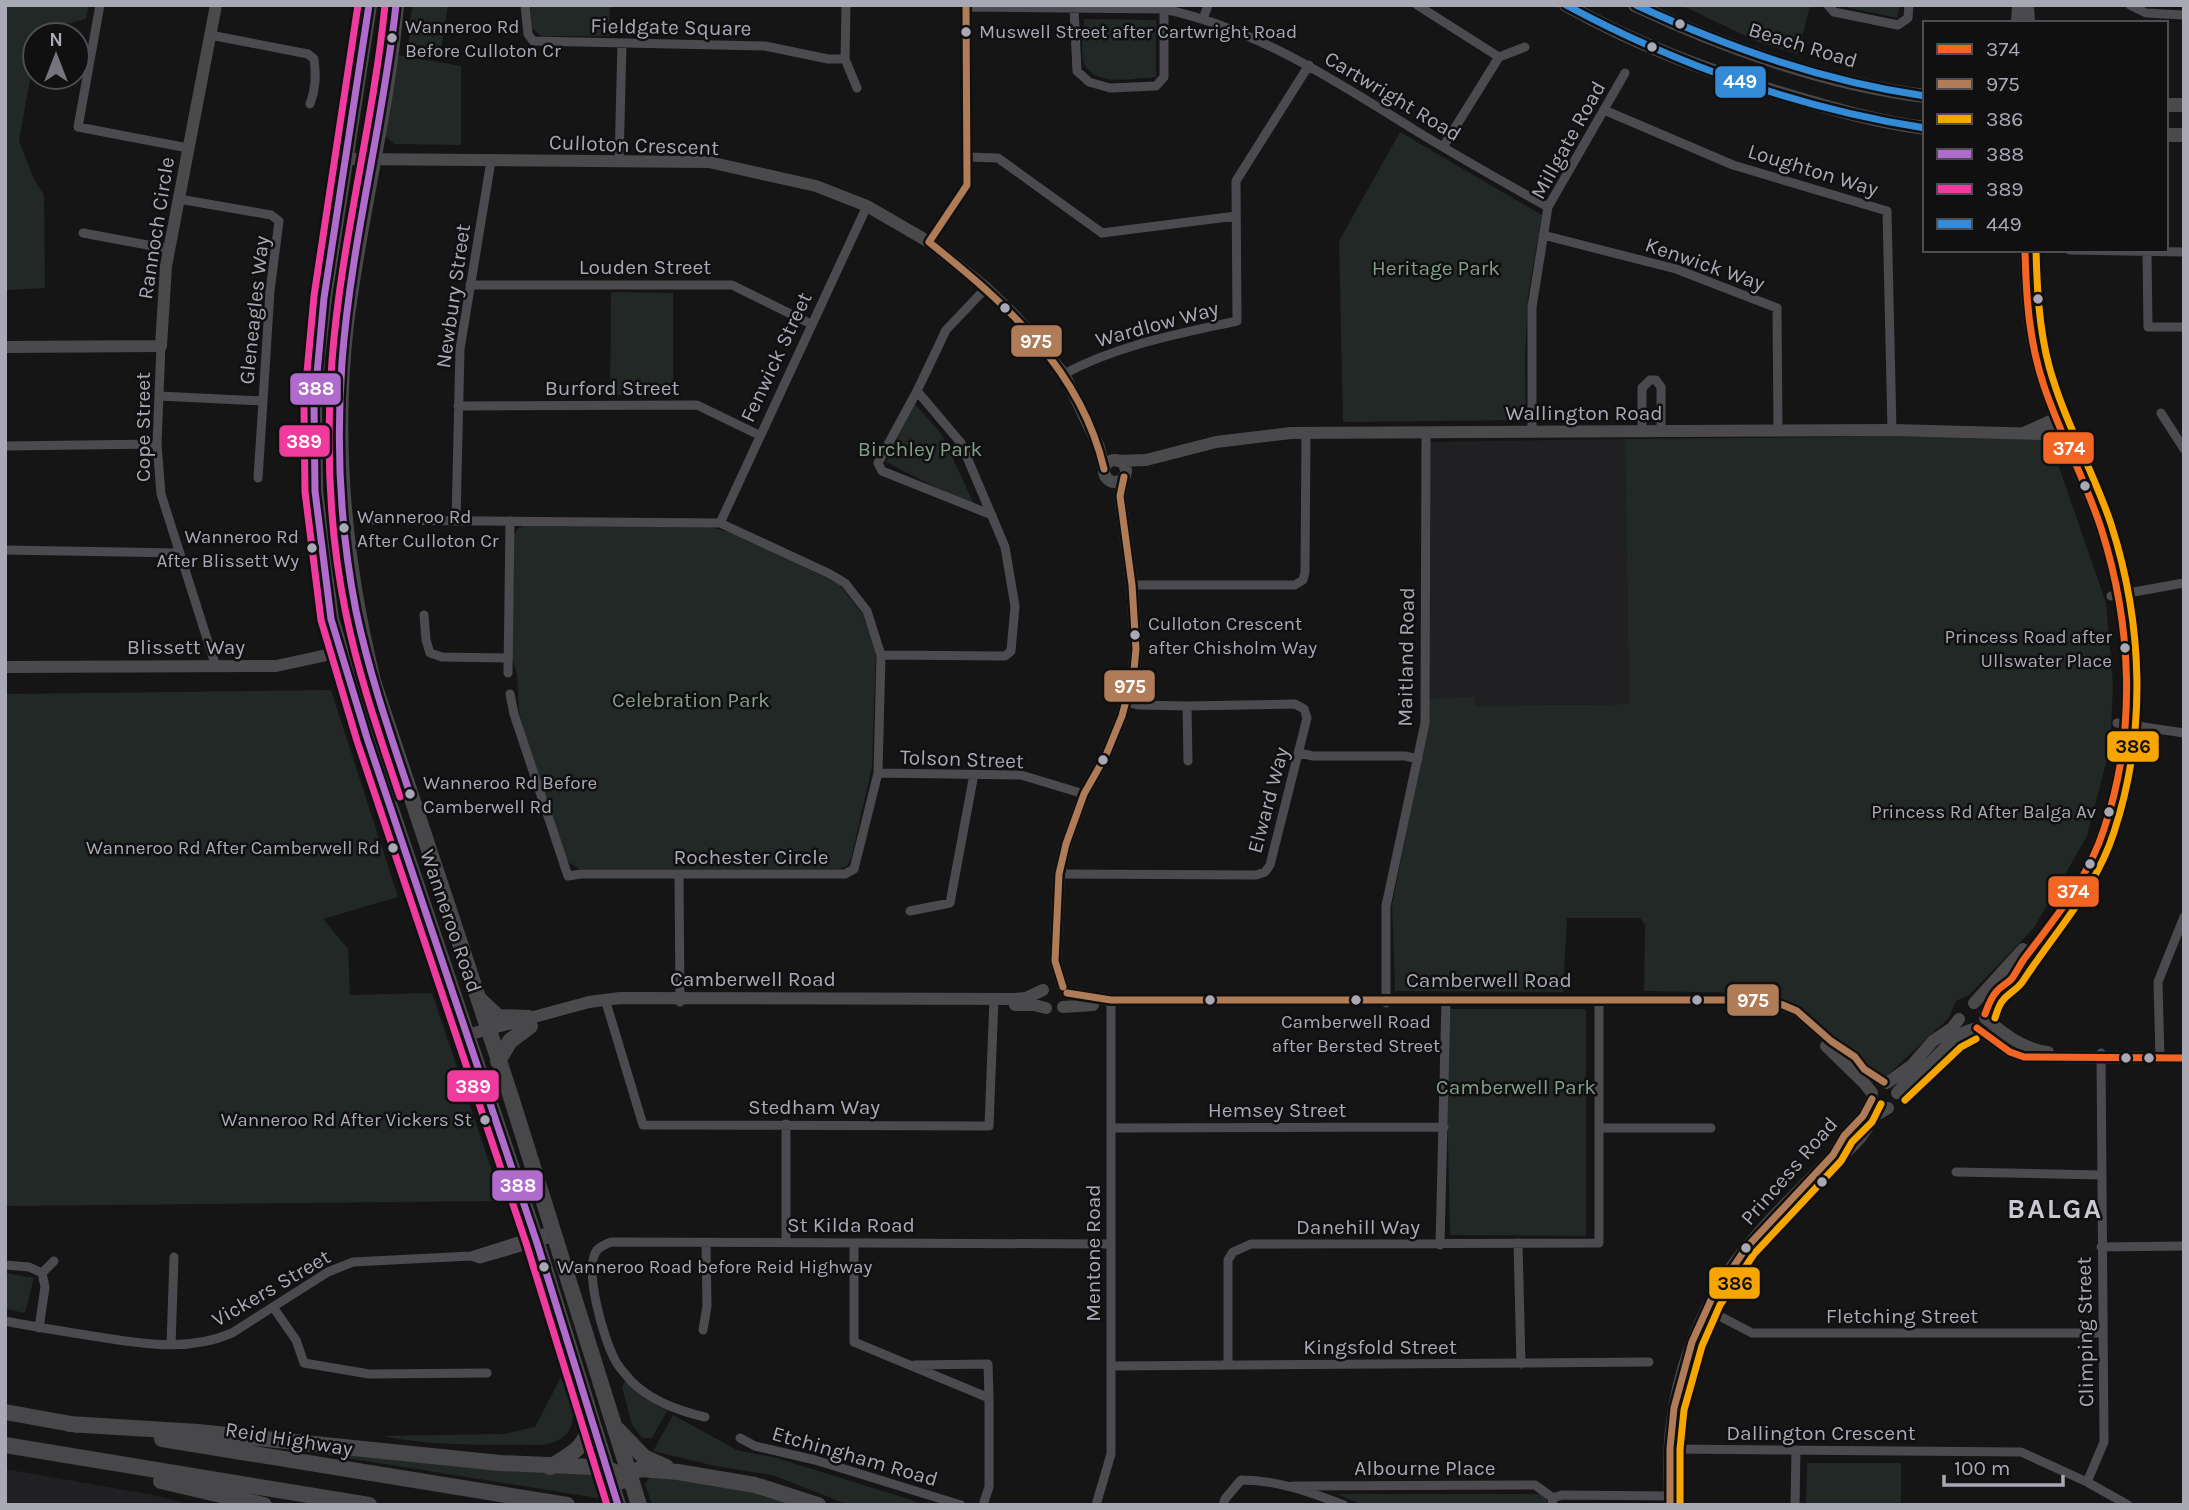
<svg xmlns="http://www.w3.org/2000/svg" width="2189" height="1510" font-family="Karla,sans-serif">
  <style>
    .built { fill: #201f21 }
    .green { fill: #212825 }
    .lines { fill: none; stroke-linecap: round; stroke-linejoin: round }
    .street { stroke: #4b4b4f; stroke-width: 9 }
    .secondary { stroke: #4a4a4d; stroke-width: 12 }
    .primary { stroke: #49494b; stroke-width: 14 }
    .highway { stroke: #48484b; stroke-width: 16 }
    .bus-1-casing { stroke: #101011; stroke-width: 12 }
    .bus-2-casing { stroke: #101011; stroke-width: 12 }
    .bus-3-casing { stroke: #101011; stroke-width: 12 }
    .bus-4-casing { stroke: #101011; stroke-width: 12 }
    .bus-5-casing { stroke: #101011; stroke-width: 12 }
    .bus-6-casing { stroke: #101011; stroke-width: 12 }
    .bus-1 { stroke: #f26522; stroke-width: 7 }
    .bus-2 { stroke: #b07c57; stroke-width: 7 }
    .bus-3 { stroke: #f7a600; stroke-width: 7 }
    .bus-4 { stroke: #b06ccc; stroke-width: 7 }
    .bus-5 { stroke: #f13a9d; stroke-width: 7 }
    .bus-6 { stroke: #338bd7; stroke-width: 7 }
    .bus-dot { fill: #a8a9b5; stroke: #101011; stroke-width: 2.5 }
    .labels { text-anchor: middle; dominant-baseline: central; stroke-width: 5; stroke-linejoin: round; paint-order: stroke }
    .bus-label { font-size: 19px; fill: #a8a9b5; stroke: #101011; text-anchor: start }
    .street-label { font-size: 21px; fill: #a8a9b5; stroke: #101011 }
    .park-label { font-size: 21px; fill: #829e8b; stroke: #101011 }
    .district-label { font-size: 28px; font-weight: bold; letter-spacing: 2px; fill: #c9c9d1; stroke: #101011 }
    .line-badge { stroke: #101011; stroke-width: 2.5 }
    .badge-label { font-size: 19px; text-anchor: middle; font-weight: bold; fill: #fff }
    .pale-badge-label { font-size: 19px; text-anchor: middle; font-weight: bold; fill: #111 }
  </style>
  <rect width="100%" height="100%" fill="#151516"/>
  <path class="built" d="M1625,439L1629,704L1474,706V697L1427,698L1429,442Z
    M5,1469L154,1495L191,1505H5Z"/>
  <path class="green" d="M5,5H89L86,19L52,28L41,35H35V52L19,141L34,179L44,195L45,288L5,290Z
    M413,5H448L441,51L409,43V24Z
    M530,5H610L609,36H541L532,28Z
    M1681,5H1810L1798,54L1758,42Z
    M1836,5H1900L1897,18Z
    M1084,19L1156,20V77C1136,78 1093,88 1084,63C1080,51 1084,31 1084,19Z
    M398,55L461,66V145L394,144L385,136Z
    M1400,132L1542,215L1528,296L1525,359L1526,420L1343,422L1339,241Z
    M611,292L673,293V395H610Z
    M914,403L941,433L976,508L886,462Z
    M2048,435L2106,603L2113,685L2110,748L2087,836L2034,928L1969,995L1956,1001L1949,1018L1880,1082L1804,1011L1756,993L1644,991L1645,925L1640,918H1567L1563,992L1395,991L1392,905L1427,730V698L1474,697L1475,706L1629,704L1625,439Z
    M697,523L738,535L839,584L862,613L876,650L872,767L851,859L847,866L840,869H579L567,861L523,727L519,711L517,675L512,657L514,536L517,529L523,526Z
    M331,690L398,897L323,919L348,949L350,995L432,993L502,1201L5,1206V694Z
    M1445,1009H1586V1236L1450,1235Z
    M5,1273L34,1278L25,1313L5,1309Z
    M565,1376C574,1407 584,1440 540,1445C489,1444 433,1447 383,1436L504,1434L535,1427L561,1377Z
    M625,1381L643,1398L667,1411L652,1438H642L632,1425L622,1387Z
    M673,1415L737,1450L777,1458L927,1505H849L772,1475L715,1466L653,1451Z
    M302,1447L594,1474L604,1499L303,1451Z
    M1807,1463H1901V1505H1806Z
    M650,1477L720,1483L796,1505H652L645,1484Z
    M1336,1494H1543L1548,1503L1547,1505H1364Z"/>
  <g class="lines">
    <path class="street" d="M100,5L78,127L188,148
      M525,5L528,34L533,41L765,46L828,59H845L846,5
      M1417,5L1499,57L1443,147
      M1828,5L1834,12L1898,25L1908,18L1909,5
      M2130,5L2146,13L2184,15
      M966,7L1164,9C1257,29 1334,80 1413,129C1457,156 1503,182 1548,207
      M1074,8L1077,71L1089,82L1110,88L1156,86L1164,77V9
      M1203,19L1208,5
      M210,35L308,54L314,59C316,75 316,88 310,104
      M1499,57L1525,47
      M845,59L857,88
      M1604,110L1733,165L1887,211L1892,430
      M968,157L998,158L1102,233L1236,216
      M619,162L622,43
      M83,233L169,249
      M1543,235L1676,269L1777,308L1778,431
      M929,242L967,185L966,5
      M2070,250L2184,252
      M2147,251L2148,327H2184
      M470,285H732L811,324
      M161,346L157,444L161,494L216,667
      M1064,374C1118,345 1178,334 1237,321L1236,181L1309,65
      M917,391L878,463L882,471L992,515
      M159,396L263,401L270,291L279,221L271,215L179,199
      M458,406L697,405L759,435
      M2161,413L2184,449
      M1642,432V388L1650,380H1656L1661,387V432
      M1532,433V307L1548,207L1625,73
      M5,446L157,444
      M258,478L263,401
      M372,520L720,523L830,574L845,583L867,611L881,655L878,773L854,869L845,874H581L568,876L514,714L510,694
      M456,520L460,349L491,161
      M720,523L867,206
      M5,550L180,553
      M1132,585H1295L1303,580L1305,572L1306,433
      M2111,596L2184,583
      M424,615L426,640L430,653L442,657L507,658
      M881,655L1005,656L1011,651L1015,606L1005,547L961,443L917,391L946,330L986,288
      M508,673L510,521
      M1187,706L1188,761
      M2117,723L2184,733
      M1299,753L1313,756H1405L1418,759
      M878,773L1021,775L1084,794
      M1059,874L1256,875L1265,872L1270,865L1307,718L1304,709L1295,704L1187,706L1138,705L1127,702
      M679,875L680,1002
      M910,911L950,903L974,774
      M605,999L643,1125L989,1126L994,999
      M1386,1003V906L1425,723L1426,432
      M2160,1058L2158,982L2184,917
      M786,1124V1242
      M1111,1128L1444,1127
      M1599,1128H1711
      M1956,1172L2101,1175
      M854,1243V1342L989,1398V1487L983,1505
      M1518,1243L1521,1364
      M1440,1245L1446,1000
      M2101,1247L2184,1246
      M471,1256L480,1259L555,1237
      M5,1265L29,1267L42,1273L45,1287L39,1328
      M42,1273L54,1261
      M273,1307L296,1340L304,1363L369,1374L487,1373
      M1706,1309L1752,1333H2103
      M5,1321C34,1327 63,1331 92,1336C139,1343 186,1353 232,1333L328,1272L353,1262L471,1256L553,1230
      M703,1330L707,1306L706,1243
      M171,1345L174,1257
      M915,1365L988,1364L989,1398
      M1228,1365V1260L1233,1252L1251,1244L1599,1243V1000
      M1111,1366L1649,1362
      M705,1417C679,1411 651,1401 632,1382C627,1376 619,1368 615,1360C604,1340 583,1269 597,1250C601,1246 606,1244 611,1242L1111,1244
      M740,1438L755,1446L815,1460L961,1505
      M1670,1449L2021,1452L2087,1482L2128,1505
      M2087,1482L2104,1442L2101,1053
      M1293,1486L1535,1485L1553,1498
      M1096,1505L1111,1454V1000
      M1223,1505L1225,1499L1241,1480C1278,1480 1310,1492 1344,1505
      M1552,1505L1553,1498L1562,1495L1670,1496
      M1795,1505L1796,1451"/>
    <path class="secondary" d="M2028,5L2029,23
      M2017,23L2018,5
      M347,159L709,162L816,186L867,206L929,242L986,288L1016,317L1064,374L1099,447L1104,469
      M5,347L161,346L166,266L216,5
      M2026,432L2057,418
      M1104 471a11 11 0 1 1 22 0a11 11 0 1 1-22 0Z
      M1118,461L1146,460L1216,442L1291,433L1892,430L2044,434L2061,428
      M5,667L276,666L327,655L364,643
      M1063,987L1055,961L1059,874L1066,844L1084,794L1106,755L1122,716L1134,670L1136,649L1132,585L1120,496L1124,477
      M1067,993L1111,1000H1760L1783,1005L1797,1011L1831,1041L1855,1057L1864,1069L1884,1082
      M1974,1003L2023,949
      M1015,1005H1034L1046,1008
      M1063,1007L1093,1005
      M1985,1014C1989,1004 1992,993 2001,987C2005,983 2010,982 2013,977C2017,972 2019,965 2024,959C2057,920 2087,879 2104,830C2137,733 2133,624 2101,528C2085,480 2061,434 2044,386C2029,342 2026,296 2025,250
      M1985,1018C2004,1034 2023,1049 2048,1052
      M1977,1028L2010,1052L2024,1057L2184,1058
      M467,1035L589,1002L620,998L1014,999L1026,998L1043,990
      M1826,1046L1865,1084L1872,1093
      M1887,1083L1912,1065L1933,1041L1952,1028L1959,1019
      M1897,1093C1908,1078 1918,1075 1930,1063C1944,1050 1954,1034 1973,1029
      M1836,1163L1860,1138L1876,1115L1888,1108
      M1670,1505C1670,1480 1668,1454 1671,1430C1677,1371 1700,1310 1735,1262C1764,1223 1800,1190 1833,1155L1844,1136L1863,1116L1872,1099"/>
    <path class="primary" d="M1566,5C1637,45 1703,69 1779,93C1830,108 1872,121 1925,128
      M1635,5C1723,47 1827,84 1925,96
      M2166,105H2184
      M2166,135H2184"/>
    <path class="highway" d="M369,5L324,298L317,358L314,406L315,491L331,619L367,738L537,1243L618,1505
      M396,5C387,112 359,217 346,324C332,445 344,563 373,681L511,1097L639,1505
      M480,1000L498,1017L529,1018
      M498,1061L510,1041L530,1026
      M5,1412L77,1425
      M69,1424L198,1432L500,1463L594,1467L613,1471
      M618,1430L644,1457L666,1467
      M162,1439L567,1505
      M5,1445L369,1505
      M550,1467C572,1453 587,1448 590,1420
      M161,1481L264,1505
      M622,1481L628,1474L640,1469L678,1472L755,1485L818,1505"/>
    <defs>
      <path id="bus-1" d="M1985,1014C1988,1006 1991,997 1997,991C2002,985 2009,983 2013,977C2017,971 2020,965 2024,959C2055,918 2088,879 2104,829C2137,732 2132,625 2101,528C2085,479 2060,434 2044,386C2029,342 2026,296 2025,250
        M1977,1028L2010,1052L2024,1057L2184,1058"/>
      <path id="bus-2" d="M929,242C1005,303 1081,369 1104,469
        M929,242L967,185L966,5
        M1063,987L1055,961L1059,874L1066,844L1084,794L1106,755L1122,716L1134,670L1136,649L1132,585L1120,496L1124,477
        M1067,993L1111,1000H1760L1783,1005L1797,1011L1831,1041L1855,1057L1864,1069L1884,1082
        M1670,1505V1448L1674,1408L1692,1342L1711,1300L1746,1248L1833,1155L1844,1136L1863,1116L1872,1099"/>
      <path id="bus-3" d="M1995,1018C1997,1011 1999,1004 2004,999C2010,992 2018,989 2023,981C2055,932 2096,889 2114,832C2147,732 2143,624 2111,524C2093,470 2064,421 2049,366C2039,328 2037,289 2036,250
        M1905,1100L1961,1047L1976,1039
        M1680,1505V1449L1684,1410L1702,1346L1720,1305L1754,1254L1841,1161L1852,1142L1872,1122L1881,1104"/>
      <path id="bus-4" d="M369,5L324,298L314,406L315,491L331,619L367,738L537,1243L618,1505
        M396,5C383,125 351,242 342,362C336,445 340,529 356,611C369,673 390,734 410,794"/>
      <path id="bus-5" d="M358,5L314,296L304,405L305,492L321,620L357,741L527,1246L607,1505
        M385,5C373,125 341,241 332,361C326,445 329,532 346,614C359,677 380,737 400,797"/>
      <path id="bus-6" d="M1566,5C1677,65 1801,109 1925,128
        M1636,5C1729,48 1823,81 1925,96"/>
    </defs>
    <use href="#bus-1" class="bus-1-casing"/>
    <use href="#bus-2" class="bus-2-casing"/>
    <use href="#bus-3" class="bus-3-casing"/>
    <use href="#bus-4" class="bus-4-casing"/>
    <use href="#bus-5" class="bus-5-casing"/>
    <use href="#bus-6" class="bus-6-casing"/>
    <use href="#bus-1" class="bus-1"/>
    <use href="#bus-2" class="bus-2"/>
    <use href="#bus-3" class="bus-3"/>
    <use href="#bus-4" class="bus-4"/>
    <use href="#bus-5" class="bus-5"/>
    <use href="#bus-6" class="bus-6"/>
  </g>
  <g class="bus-dot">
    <circle cx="1680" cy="24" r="6"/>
    <circle cx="966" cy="32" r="6"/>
    <circle cx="392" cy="38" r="6"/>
    <circle cx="1652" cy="47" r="6"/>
    <circle cx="2038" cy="299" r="6"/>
    <circle cx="1005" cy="308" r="6"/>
    <circle cx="2085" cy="486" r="6"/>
    <circle cx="344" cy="528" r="6"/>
    <circle cx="312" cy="548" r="6"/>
    <circle cx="1135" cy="635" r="6"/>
    <circle cx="2125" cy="648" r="6"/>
    <circle cx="1103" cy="760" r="6"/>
    <circle cx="410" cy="794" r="6"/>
    <circle cx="2109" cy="812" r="6"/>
    <circle cx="393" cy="848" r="6"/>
    <circle cx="2090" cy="864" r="6"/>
    <circle cx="1210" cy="1000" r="6"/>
    <circle cx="1356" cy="1000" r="6"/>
    <circle cx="1697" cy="1000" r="6"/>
    <circle cx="2126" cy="1058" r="6"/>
    <circle cx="2149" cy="1058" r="6"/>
    <circle cx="485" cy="1120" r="6"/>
    <circle cx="1822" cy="1182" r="6"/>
    <circle cx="1746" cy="1248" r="6"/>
    <circle cx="544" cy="1267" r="6"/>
  </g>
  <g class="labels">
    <g class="bus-label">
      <text x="405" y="27">Wanneroo Rd<tspan x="405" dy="24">Before Culloton Cr</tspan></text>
      <text x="979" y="32">Muswell Street after Cartwright Road</text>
      <text x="357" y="517">Wanneroo Rd<tspan x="357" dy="24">After Culloton Cr</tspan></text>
      <text x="299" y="537" text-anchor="end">Wanneroo Rd<tspan x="299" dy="24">After Blissett Wy</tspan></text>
      <text x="1148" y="624">Culloton Crescent<tspan x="1148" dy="24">after Chisholm Way</tspan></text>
      <text x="2112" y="637" text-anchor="end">Princess Road after<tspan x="2112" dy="24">Ullswater Place</tspan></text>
      <text x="423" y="783">Wanneroo Rd Before<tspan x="423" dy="24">Camberwell Rd</tspan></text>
      <text x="2096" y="812" text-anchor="end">Princess Rd After Balga Av</text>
      <text x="380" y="848" text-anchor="end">Wanneroo Rd After Camberwell Rd</text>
      <text x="1356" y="1022" text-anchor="middle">Camberwell Road<tspan x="1356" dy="24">after Bersted Street</tspan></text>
      <text x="472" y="1120" text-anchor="end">Wanneroo Rd After Vickers St</text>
      <text x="557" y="1267">Wanneroo Road before Reid Highway</text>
    </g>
    <g class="street-label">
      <text transform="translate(671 27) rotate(1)">Fieldgate Square</text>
      <text transform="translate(1803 45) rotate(17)">Beach Road</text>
      <text transform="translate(1393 96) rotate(31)">Cartwright Road</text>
      <text transform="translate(1568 140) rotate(-61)">Millgate Road</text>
      <text transform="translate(634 145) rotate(2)">Culloton Crescent</text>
      <text transform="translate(1813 170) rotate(17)">Loughton Way</text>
      <text transform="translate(156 228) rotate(-81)">Rannoch Circle</text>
      <text transform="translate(1705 264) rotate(19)">Kenwick Way</text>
      <text x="645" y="267">Louden Street</text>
      <text transform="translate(453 296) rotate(-82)">Newbury Street</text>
      <text transform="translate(254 310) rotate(-84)">Gleneagles Way</text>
      <text transform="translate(1157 324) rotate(-15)">Wardlow Way</text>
      <text transform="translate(776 357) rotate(-65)">Fenwick Street</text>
      <text x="612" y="388">Burford Street</text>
      <text x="1584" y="413">Wallington Road</text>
      <text transform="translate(143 427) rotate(-90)">Cope Street</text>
      <text x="186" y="647">Blissett Way</text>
      <text transform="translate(1406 657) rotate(-89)">Maitland Road</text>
      <text transform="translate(962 759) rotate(2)">Tolson Street</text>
      <text transform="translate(1268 800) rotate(-75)">Elward Way</text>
      <text x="751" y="857">Rochester Circle</text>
      <text transform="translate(451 921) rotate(71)">Wanneroo Road</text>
      <text x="753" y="979">Camberwell Road</text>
      <text x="1489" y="980">Camberwell Road</text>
      <text x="814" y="1107">Stedham Way</text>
      <text x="1277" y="1110">Hemsey Street</text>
      <text transform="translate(1789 1171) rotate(-49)">Princess Road</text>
      <text x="851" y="1225">St Kilda Road</text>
      <text x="1358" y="1227">Danehill Way</text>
      <text transform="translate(1093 1253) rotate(-90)">Mentone Road</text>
      <text transform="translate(271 1288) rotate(-30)">Vickers Street</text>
      <text x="1902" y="1316">Fletching Street</text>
      <text transform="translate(2085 1332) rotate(-91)">Climping Street</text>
      <text x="1380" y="1347">Kingsfold Street</text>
      <text x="1821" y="1433">Dallington Crescent</text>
      <text transform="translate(289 1439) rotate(9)">Reid Highway</text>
      <text transform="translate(855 1456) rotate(16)">Etchingham Road</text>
      <text x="1425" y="1468">Albourne Place</text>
    </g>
    <g class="park-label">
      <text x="1436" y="268">Heritage Park</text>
      <text x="920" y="449">Birchley Park</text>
      <text x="691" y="700">Celebration Park</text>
      <text x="1516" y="1087">Camberwell Park</text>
    </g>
    <g class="district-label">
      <text x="2055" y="1208">BALGA</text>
    </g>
  </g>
  <g class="line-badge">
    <rect x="1714" y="65" width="53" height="34" rx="7" fill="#338bd7"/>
    <rect x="1010" y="324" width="53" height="34" rx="7" fill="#b07c57"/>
    <rect x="289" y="372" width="53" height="34" rx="7" fill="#b06ccc"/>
    <rect x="278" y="424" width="53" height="34" rx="7" fill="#f13a9d"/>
    <rect x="2042" y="431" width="53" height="34" rx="7" fill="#f26522"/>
    <rect x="1103" y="669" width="53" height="34" rx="7" fill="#b07c57"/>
    <rect x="2106" y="730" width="54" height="33" rx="7" fill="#f7a600"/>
    <rect x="2047" y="875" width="53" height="33" rx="7" fill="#f26522"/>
    <rect x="1726" y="983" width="54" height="34" rx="7" fill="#b07c57"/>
    <rect x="446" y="1069" width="54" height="34" rx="7" fill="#f13a9d"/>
    <rect x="491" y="1169" width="53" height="33" rx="7" fill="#b06ccc"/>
    <rect x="1708" y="1266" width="53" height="34" rx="7" fill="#f7a600"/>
  </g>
  <g class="badge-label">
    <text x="1740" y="88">449</text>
    <text x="1036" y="348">975</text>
    <text x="316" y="395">388</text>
    <text x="304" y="448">389</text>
    <text x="2069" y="455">374</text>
    <text x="1130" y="693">975</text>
    <text x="2073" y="898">374</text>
    <text x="1753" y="1007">975</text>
    <text x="473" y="1093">389</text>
    <text x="518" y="1192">388</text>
  </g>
  <g class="pale-badge-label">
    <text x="2133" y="753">386</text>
    <text x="1735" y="1290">386</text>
  </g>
  <rect width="2189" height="1510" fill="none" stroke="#a8a9b5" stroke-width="14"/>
  <rect x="1923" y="21" width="245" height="231" fill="#101011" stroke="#4d4d53" stroke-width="2"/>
  <rect x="1937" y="44" width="35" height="10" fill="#f26522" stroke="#4d4d53" stroke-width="2"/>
  <text x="1986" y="56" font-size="21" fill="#a8a9b5">374</text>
  <rect x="1937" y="79" width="35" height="10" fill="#b07c57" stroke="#4d4d53" stroke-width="2"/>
  <text x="1986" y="91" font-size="21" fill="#a8a9b5">975</text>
  <rect x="1937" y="114" width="35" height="10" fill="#f7a600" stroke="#4d4d53" stroke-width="2"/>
  <text x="1986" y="126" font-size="21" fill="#a8a9b5">386</text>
  <rect x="1937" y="149" width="35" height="10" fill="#b06ccc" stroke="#4d4d53" stroke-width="2"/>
  <text x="1986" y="161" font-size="21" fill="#a8a9b5">388</text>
  <rect x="1937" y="184" width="35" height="10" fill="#f13a9d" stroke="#4d4d53" stroke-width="2"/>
  <text x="1986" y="196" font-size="21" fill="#a8a9b5">389</text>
  <rect x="1937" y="219" width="35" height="10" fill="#338bd7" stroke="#4d4d53" stroke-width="2"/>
  <text x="1986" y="231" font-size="21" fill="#a8a9b5">449</text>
  <g transform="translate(56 56)"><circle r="33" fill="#101011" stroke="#4d4d53" stroke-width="2"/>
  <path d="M0-5L12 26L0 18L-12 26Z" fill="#75757d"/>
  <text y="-10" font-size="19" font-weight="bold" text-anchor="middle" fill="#a8a9b5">N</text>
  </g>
  <path d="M1944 1475v10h119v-10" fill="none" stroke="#a8a9b5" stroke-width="3.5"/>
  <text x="1954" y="1475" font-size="21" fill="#a8a9b5" stroke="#101011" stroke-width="5" paint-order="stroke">100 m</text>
</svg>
